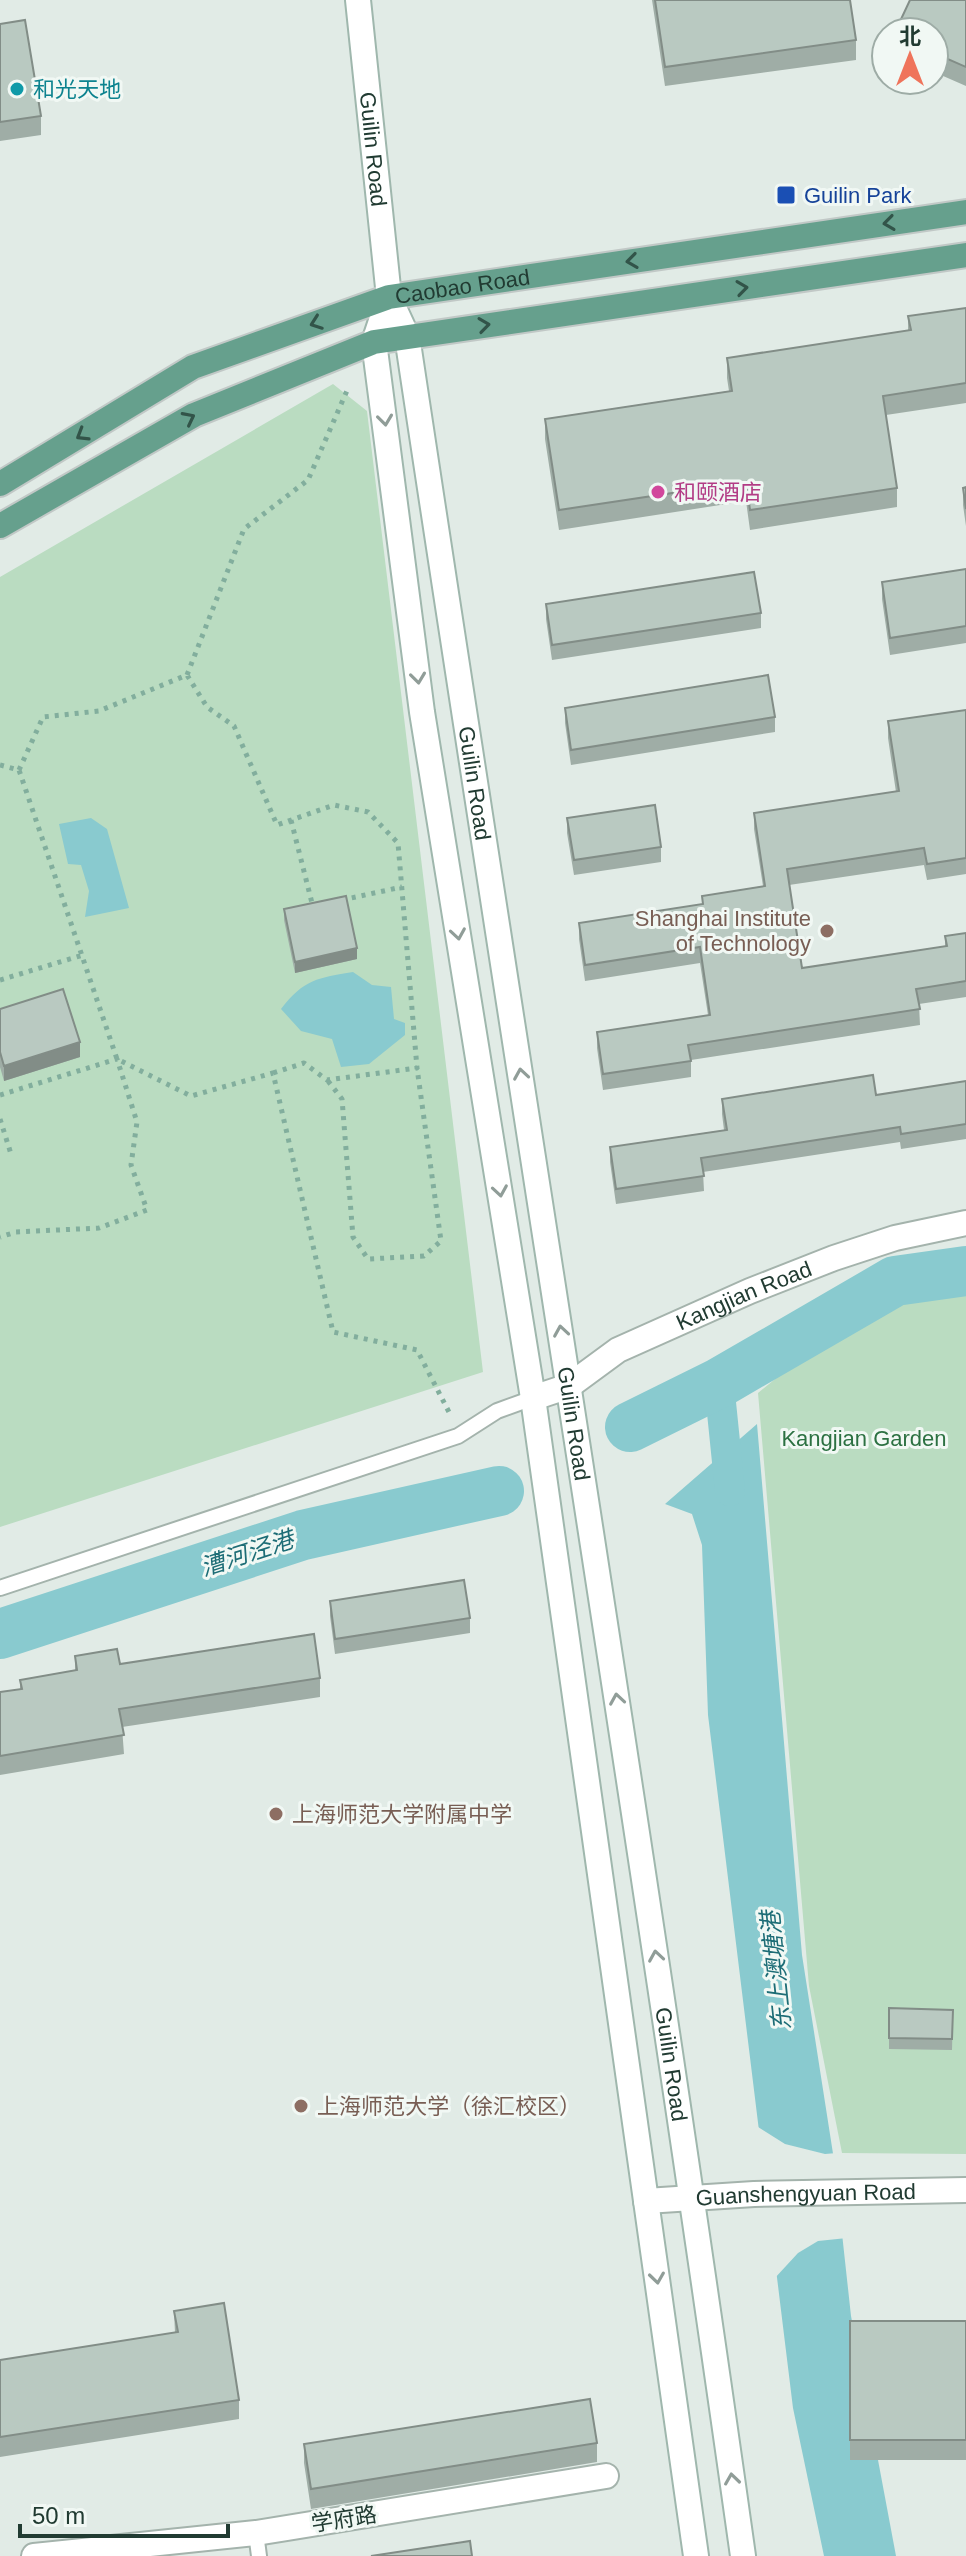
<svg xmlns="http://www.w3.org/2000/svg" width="966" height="2556" font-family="Helvetica,'Noto Sans SC',sans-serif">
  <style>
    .green { fill: #badcc1 }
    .water { fill: #89cacf }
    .pier { fill: #e1ebe6 }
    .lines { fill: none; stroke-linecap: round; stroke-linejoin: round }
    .canal { stroke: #89cacf; stroke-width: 30 }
    .river { stroke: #89cacf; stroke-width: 50 }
    .service-casing { stroke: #a4b3ac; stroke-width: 18 }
    .minor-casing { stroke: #a4b3ac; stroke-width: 28 }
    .tertiary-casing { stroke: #a4b3ac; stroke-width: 28 }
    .secondary-casing { stroke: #9fb7ad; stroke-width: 28 }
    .primary-casing { stroke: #c1c8c6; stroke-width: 28 }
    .path { stroke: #82ae9d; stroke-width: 5; stroke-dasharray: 4 6; stroke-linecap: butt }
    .service { stroke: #fff; stroke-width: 14 }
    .minor { stroke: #fff; stroke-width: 24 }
    .tertiary { stroke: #fff; stroke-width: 24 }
    .secondary { stroke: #fff; stroke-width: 24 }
    .primary { stroke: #66a08d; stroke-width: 24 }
    .wall { fill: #9fada6 }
    .shaded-wall { fill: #828d87 }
    .building { fill: #b9c9c1; stroke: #828d87; stroke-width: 2 }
    .oneway { stroke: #325449 }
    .oneway2 { stroke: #909d98 }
    .culture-dot { fill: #0f9aa8; stroke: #f1f8f4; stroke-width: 3 }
    .transit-dot { fill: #1a4fb4; stroke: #f1f8f4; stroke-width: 3 }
    .hotel-dot { fill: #d1479c; stroke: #f1f8f4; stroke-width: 3 }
    .education-dot { fill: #8d6e63; stroke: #f1f8f4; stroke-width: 3 }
    .labels { text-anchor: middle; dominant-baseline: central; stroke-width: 6; stroke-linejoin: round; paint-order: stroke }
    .culture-label { font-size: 22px; fill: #0d838f; stroke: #f1f8f4; text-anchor: start }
    .street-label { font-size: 22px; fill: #213b32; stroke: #f1f8f4 }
    .transit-label { font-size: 22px; fill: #164399; stroke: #f1f8f4; text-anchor: start }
    .hotel-label { font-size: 22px; fill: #b23c85; stroke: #f1f8f4; text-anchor: start }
    .education-label { font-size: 22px; fill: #785e54; stroke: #f1f8f4; text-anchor: start }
    .park-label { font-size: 22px; fill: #2c7142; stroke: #f1f8f4 }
    .water-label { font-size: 24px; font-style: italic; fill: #1d6d76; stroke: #f1f8f4 }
  </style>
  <rect width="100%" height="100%" fill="#e1ebe6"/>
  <path class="green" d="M333,384L367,411L483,1372L0,1527V577Z
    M966,1271V2154L842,2153L809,1986L758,1393L895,1281Z"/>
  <path class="water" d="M91,818L107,829L129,908L85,917L89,891L81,865L68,864L59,824Z
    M353,972L372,985L391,987L394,1019L405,1023V1035L369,1064L341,1067L332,1039L301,1031L281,1009C304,979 318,978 353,972Z
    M757,1424L802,1955L834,2160L851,2316L896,2556H824L793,2408L708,1715L702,1545L692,1514L665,1504Z"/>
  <path class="pier" d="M753,2118L758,2127L785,2144L825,2154L837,2153L838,2159L847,2238L818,2241L798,2253L774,2279Z"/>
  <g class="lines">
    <path class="canal" d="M719,1383L730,1491"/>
    <path class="river" d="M630,1427L719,1383L895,1281L966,1271
      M0,1634L303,1535L499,1491"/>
    <defs>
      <path id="service" d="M0,1588L458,1436L497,1411L533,1398
        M256,2533L259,2556"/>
      <g id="minor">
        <path id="s1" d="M533,1398L569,1386L618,1350L750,1291L834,1258L895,1238L966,1223"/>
        <path d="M34,2556L256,2533L606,2476"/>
      </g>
      <g id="tertiary">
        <path id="s2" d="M646,2201L754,2194L966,2190"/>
      </g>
      <g id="secondary">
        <path id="s3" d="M358,0L389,297L407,336C518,1076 639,1815 743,2556"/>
        <path d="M389,297L374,342L422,712L533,1398L696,2556"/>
      </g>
      <g id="primary">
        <path id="s4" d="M0,484L193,367L389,297L966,212"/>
        <path d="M0,526L194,415L374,342L966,255"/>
      </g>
    </defs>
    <use href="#service" class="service-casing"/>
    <use href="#minor" class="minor-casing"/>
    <use href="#tertiary" class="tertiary-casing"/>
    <use href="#secondary" class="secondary-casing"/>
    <use href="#primary" class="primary-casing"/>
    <path class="path" d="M187,675L244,529L308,480L349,386
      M0,765L19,770L117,1059L191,1096L273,1073L333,1332L417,1350L451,1416
      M19,770L43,717L99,711L187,675L207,707L234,726L277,825L334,805L368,812L398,843L417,1068L327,1080L304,1063L273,1073
      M291,820L313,907
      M342,900L402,887
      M0,980L83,955
      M328,1081L342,1099L353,1237L368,1259L424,1256L441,1241L417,1068
      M0,1095L117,1059L137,1122L131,1165L147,1210L99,1228L16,1232L0,1237
      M0,1119L11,1154"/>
    <use href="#service" class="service"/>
    <use href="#minor" class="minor"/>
    <use href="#tertiary" class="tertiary"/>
    <use href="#secondary" class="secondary"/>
    <use href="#primary" class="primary"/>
  </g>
  <path class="wall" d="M652,0H850L856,40V60L665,86Z
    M966,0V86L934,72V32Z
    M0,24L41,116V135L0,141Z
    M966,308V403L886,415L897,488V507L750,530L746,501L559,530L545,439V419L729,391L727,378V358L908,331V316Z
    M966,487V526L963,505V488Z
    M966,569V643L890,655L882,599V582Z
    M546,604L761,613V628L552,660L546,619Z
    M565,708L775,717V732L571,765L565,723Z
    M966,710V874L927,880L924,865L789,885L802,968L945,946V936L966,933V997L919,1004L920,1025L691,1060V1077L603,1090L597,1048V1032L708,1015L700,963L585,981L579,939V923L702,904V896L763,886L754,829V813L896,792L888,738V721Z
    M567,818L661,847V862L574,875L567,833Z
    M284,909L357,959L295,973L284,920Z
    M0,1009L80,1057L4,1081L0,1067Z
    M966,1081V1139L901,1149L900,1142L703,1172L704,1191L616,1204L610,1162V1147L724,1130L722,1114V1099L876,1095Z
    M330,1601L470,1618V1633L335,1654L330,1616Z
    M75,1656L120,1664L320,1678V1697L122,1727L124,1754L0,1775V1692L20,1689V1680L75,1670Z
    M889,2008L953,2010L952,2050L889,2049Z
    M174,2311L239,2400V2419L0,2457V2360L175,2333Z
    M850,2321H966V2460H850Z
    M597,2443V2462L311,2509L304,2463V2444Z"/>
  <path class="shaded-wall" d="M357,948V959L295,973V962Z
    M80,1042V1057L4,1081V1066Z"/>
  <path class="building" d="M655,0H850L856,40L665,67Z
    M910,0H966V67L934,53V32H895Z
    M25,20L41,116L0,122V24Z
    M966,308V383L883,396L897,488L750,510L746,482L559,510L545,419L732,391L727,358L911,330L908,316Z
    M966,487V509L963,488Z
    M966,569V626L890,638L882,582Z
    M754,572L761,613L552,645L546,604Z
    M768,675L775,717L571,750L565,708Z
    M966,710V858L927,864L924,848L787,869L802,968L947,946L945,936L966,933V981L916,989L920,1009L688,1045L691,1061L603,1074L597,1032L710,1015L700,947L585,965L579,923L703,904L702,896L765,886L754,813L899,791L888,721Z
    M655,805L661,847L574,860L567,818Z
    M346,896L357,948L295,962L284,909Z
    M63,989L80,1042L4,1066L0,1052V1009Z
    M873,1075L876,1095L966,1081V1124L901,1134L900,1127L701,1158L704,1176L616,1189L610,1147L727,1130L722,1099Z
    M464,1580L470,1618L335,1639L330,1601Z
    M314,1634L320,1678L119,1709L124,1735L0,1756V1692L22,1689L20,1680L77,1670L75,1656L117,1649L120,1664Z
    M889,2008L953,2010L952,2039L889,2038Z
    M224,2303L239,2400L0,2437V2360L178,2332L174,2311Z
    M850,2321H966V2440H850Z
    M590,2399L597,2443L311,2489L304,2444Z
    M470,2541L472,2556H371Z"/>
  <defs><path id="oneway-chevron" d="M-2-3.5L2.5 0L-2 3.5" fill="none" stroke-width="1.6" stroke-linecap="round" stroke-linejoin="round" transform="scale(2)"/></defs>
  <g class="oneway">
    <use href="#oneway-chevron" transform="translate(889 223) rotate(172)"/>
    <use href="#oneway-chevron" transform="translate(632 261) rotate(172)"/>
    <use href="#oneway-chevron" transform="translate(742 288) rotate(-8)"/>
    <use href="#oneway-chevron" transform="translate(316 323) rotate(160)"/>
    <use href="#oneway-chevron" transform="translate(484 325) rotate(-8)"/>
    <use href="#oneway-chevron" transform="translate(189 418) rotate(-27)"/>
    <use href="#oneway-chevron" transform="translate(82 435) rotate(149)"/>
  </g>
  <g class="oneway2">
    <use href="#oneway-chevron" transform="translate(385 420) rotate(83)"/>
    <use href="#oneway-chevron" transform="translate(418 678) rotate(83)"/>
    <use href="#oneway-chevron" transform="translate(458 934) rotate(81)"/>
    <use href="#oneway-chevron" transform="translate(521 1074) rotate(-99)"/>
    <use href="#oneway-chevron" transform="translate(500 1191) rotate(81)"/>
    <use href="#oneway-chevron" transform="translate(561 1331) rotate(-99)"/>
    <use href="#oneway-chevron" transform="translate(617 1699) rotate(-99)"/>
    <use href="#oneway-chevron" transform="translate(656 1956) rotate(-99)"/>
    <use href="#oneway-chevron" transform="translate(657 2278) rotate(82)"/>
    <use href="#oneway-chevron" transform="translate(732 2479) rotate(-98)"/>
  </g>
  <circle class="culture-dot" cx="17" cy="89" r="8"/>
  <rect class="transit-dot" x="776" y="185" width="20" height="20" rx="4"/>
  <circle class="hotel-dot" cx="658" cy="492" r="8"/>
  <g class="education-dot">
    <circle cx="827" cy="931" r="8"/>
    <circle cx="276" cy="1814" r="8"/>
    <circle cx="301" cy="2106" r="8"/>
  </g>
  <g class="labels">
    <g class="culture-label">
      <text x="33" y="89">和光天地</text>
    </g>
    <g class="street-label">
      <text stroke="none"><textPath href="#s3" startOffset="150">Guilin Road</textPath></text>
      <text stroke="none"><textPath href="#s4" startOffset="508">Caobao Road</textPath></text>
      <text stroke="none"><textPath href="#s3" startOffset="794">Guilin Road</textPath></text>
      <text stroke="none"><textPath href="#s1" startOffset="236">Kangjian Road</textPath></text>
      <text stroke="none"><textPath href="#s3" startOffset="1442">Guilin Road</textPath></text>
      <text stroke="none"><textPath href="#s3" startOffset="2090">Guilin Road</textPath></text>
      <text stroke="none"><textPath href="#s2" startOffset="160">Guanshengyuan Road</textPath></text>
      <text transform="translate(344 2519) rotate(-9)">学府路</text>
    </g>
    <g class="transit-label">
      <text x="804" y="195">Guilin Park</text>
    </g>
    <g class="hotel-label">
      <text x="674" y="492">和颐酒店</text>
    </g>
    <g class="education-label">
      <text x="811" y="918" text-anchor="end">Shanghai Institute<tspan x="811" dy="25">of Technology</tspan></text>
      <text x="292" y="1814">上海师范大学附属中学</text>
      <text x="317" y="2106">上海师范大学（徐汇校区）</text>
    </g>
    <g class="park-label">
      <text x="864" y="1438">Kangjian Garden</text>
    </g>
    <g class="water-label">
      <text transform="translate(247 1553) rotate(-18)">漕河泾港</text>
      <text transform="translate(776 1971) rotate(-96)">东上澳塘港</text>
    </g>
  </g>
  <g transform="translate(910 56)"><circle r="38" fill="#f1f8f4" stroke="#9eaca6" stroke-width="2"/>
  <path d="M0-6L14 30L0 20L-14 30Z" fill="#ef745b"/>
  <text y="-12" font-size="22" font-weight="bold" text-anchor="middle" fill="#213b32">北</text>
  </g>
  <path d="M20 2524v12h208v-12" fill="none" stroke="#213b32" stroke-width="4"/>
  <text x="32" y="2524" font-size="24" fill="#213b32" stroke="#f1f8f4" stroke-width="6" paint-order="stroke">50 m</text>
</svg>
